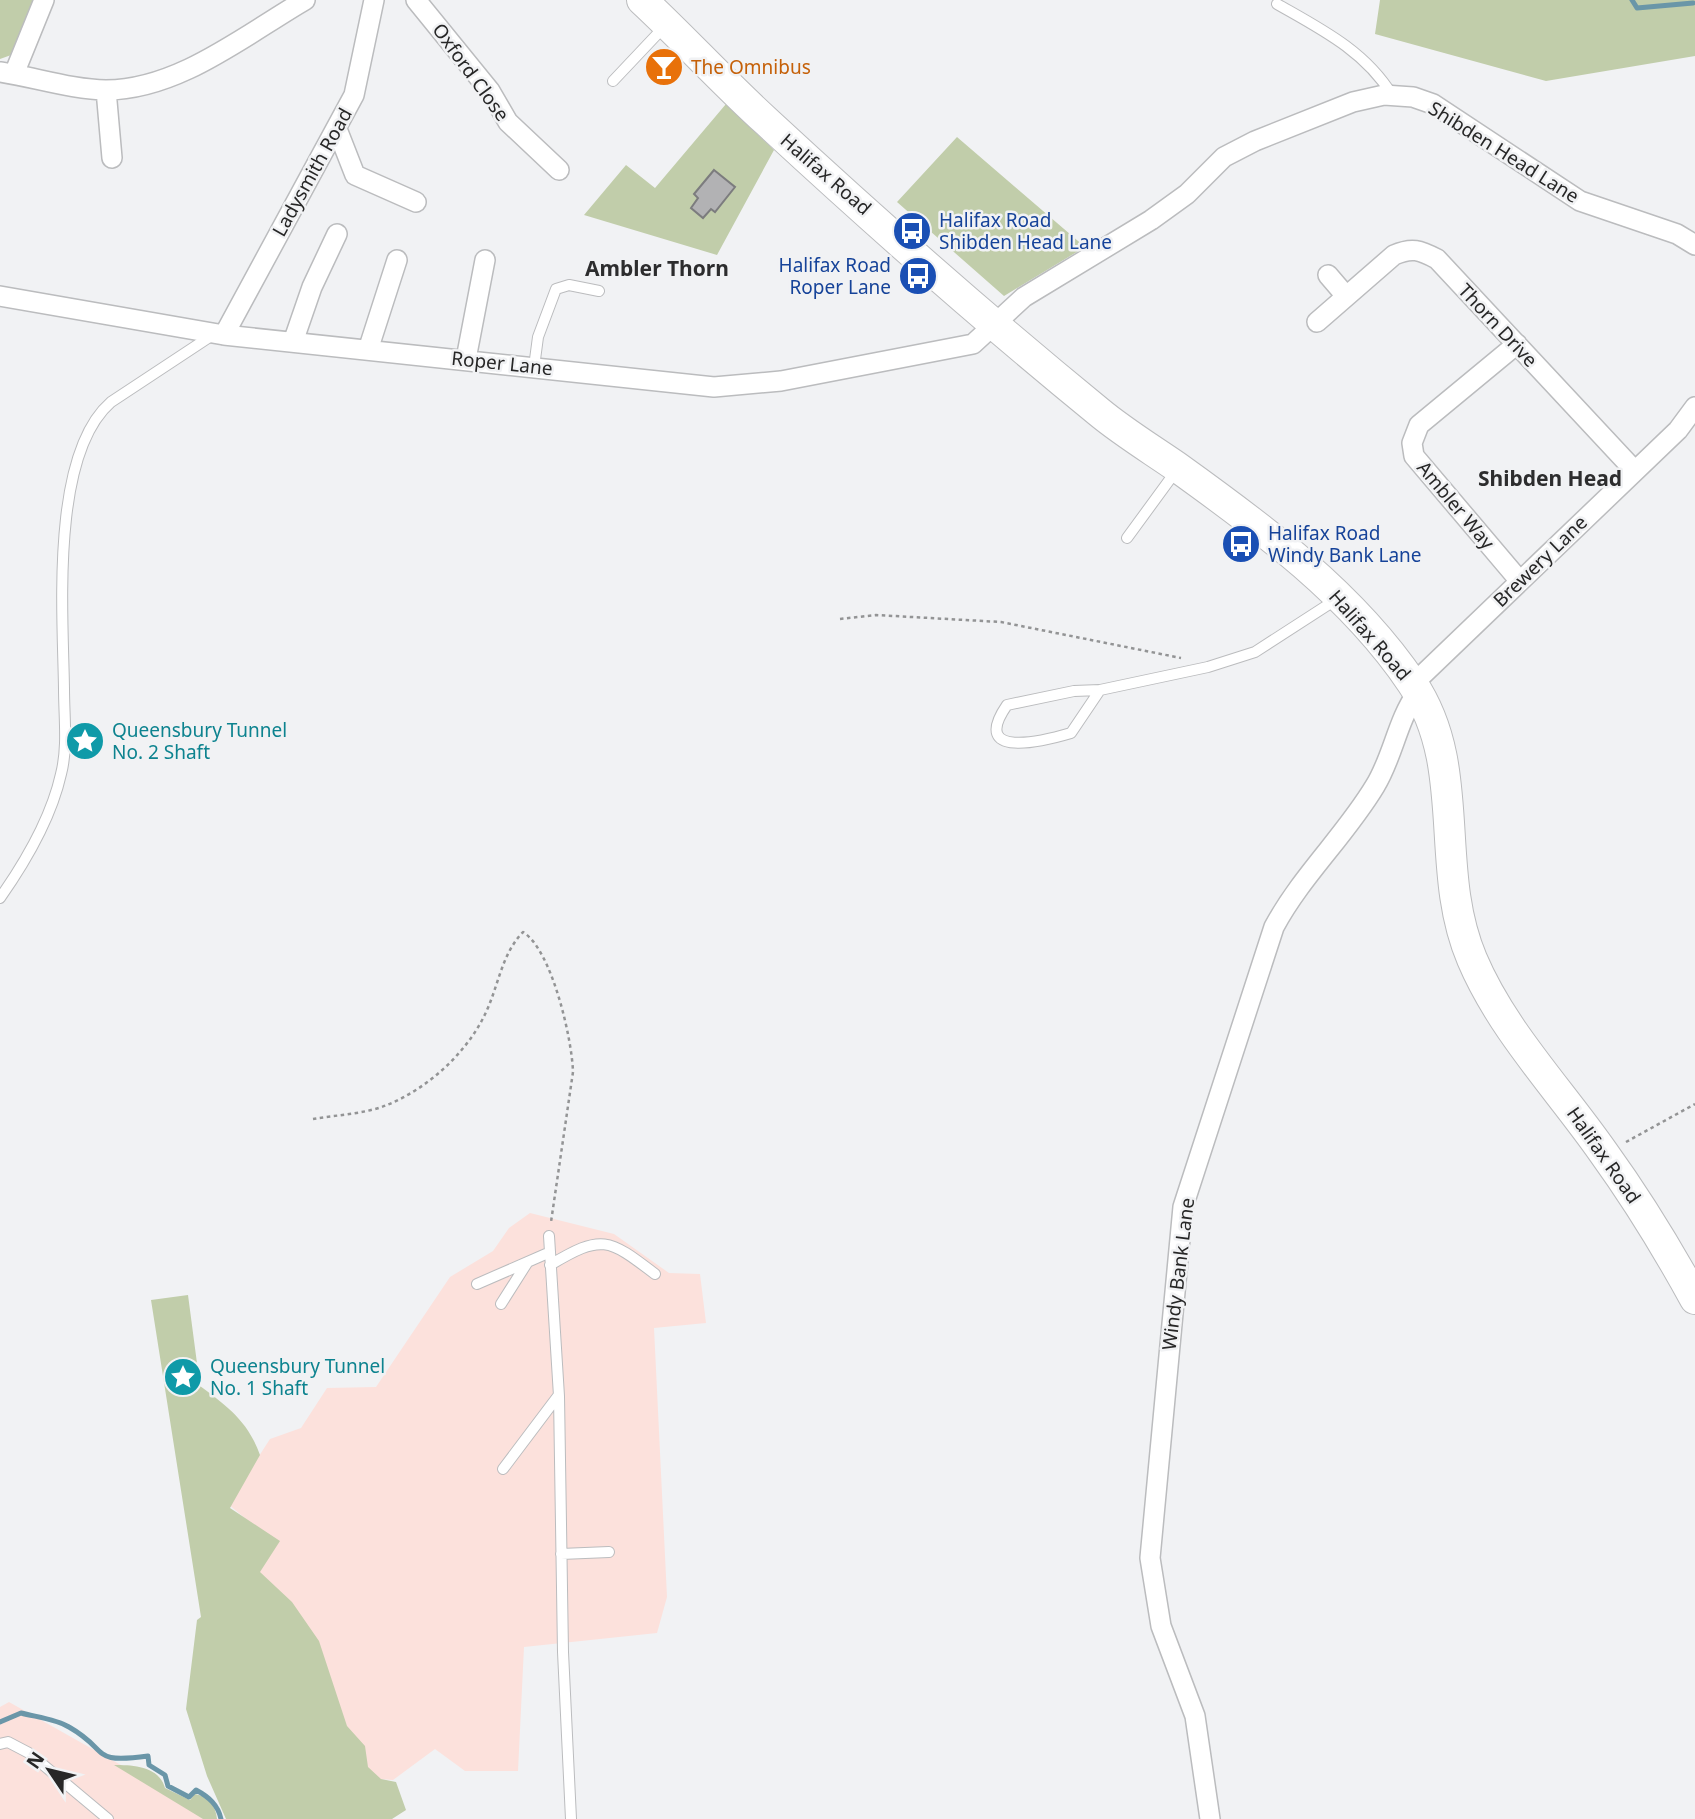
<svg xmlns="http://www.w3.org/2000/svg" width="1695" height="1819" font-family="'Noto Sans',sans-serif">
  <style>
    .industrial { fill: #fce1dc }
    .green { fill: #c1cdaa; fill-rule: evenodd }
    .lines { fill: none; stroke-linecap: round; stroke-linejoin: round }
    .stream { stroke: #6a96a8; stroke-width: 5 }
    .building { fill: #b2b2b4; stroke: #7c7c7e; stroke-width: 2 }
    .lane-casing { stroke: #bbbcbe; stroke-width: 12 }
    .street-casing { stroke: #bbbcbe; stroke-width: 22 }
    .primary-casing { stroke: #bbbcbe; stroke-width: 32 }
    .path { stroke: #939495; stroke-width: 2.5; stroke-dasharray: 3.5 3.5; stroke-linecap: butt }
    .lane { stroke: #fff; stroke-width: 10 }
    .street { stroke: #fff; stroke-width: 19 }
    .primary { stroke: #fff; stroke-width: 30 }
    .labels { text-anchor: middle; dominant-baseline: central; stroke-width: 5; stroke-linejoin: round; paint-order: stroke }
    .food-label { font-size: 19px; fill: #c56008; stroke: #f1f2f4; text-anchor: start }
    .street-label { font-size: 19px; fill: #272727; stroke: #f1f2f4 }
    .transit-label { font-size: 19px; fill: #164399; stroke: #f1f2f4; text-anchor: start }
    .culture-label { font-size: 19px; fill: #0d838f; stroke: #f1f2f4; text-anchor: start }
    .neighbourhood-label { font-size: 21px; font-weight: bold; fill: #2d2d2e; stroke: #f1f2f4 }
  </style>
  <rect width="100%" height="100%" fill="#f1f2f4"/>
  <path class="industrial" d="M530,1213L614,1234L669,1273L700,1274L706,1323L654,1328L667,1597L657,1633L524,1647L518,1771H465L435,1749L393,1780L366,1778L252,1569L271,1540L228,1504L270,1439L301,1428L327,1388L376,1387L450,1277L493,1251L509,1228Z
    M9,1702L208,1814L210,1819H0V1707Z"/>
  <path class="green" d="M0,0H44L14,54L0,59Z
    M1380,0H1695V56L1546,81L1375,34Z
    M726,104L774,150L717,255L584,215L626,165L655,188ZM714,170L735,187L715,212L711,209L703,218L691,208L698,198L694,194Z
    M957,137L1085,247L1004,296L897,202Z
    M188,1295L200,1386C227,1406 248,1421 260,1455L230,1508L280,1541L260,1572L292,1602L319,1641L347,1726L365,1746L368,1767L381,1779L396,1782L406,1810L392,1819H226L207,1776L186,1709L197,1620L201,1617L151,1300Z
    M114,1765C133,1765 159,1766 165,1788L190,1800L195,1794C209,1796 216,1807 217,1819H203Z"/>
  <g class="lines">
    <path class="stream" d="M1632,0L1637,8L1693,3
      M0,1722L21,1713C36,1717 56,1719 69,1727C111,1751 89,1764 148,1756L149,1765L165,1775L168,1786L189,1797L196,1790C209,1797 218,1805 221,1819"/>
  </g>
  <path class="building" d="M714,170L735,187L715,212L711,209L703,218L691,208L698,198L694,194Z"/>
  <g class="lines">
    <defs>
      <path id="lane" d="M1277,4C1321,29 1365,51 1392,95
        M613,81L664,27
        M534,367L538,337L556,289L569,285L599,291
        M1127,538L1176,471
        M1100,690L1074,691L1007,705C969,760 1044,741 1071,733L1100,690L1208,667L1255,652L1337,599
        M0,898C26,861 51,819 61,774C68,747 64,717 64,689C63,614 50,455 111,402L214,334
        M549,1236L559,1396L563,1652L571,1819
        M550,1265C602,1234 608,1238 655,1274
        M477,1284L548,1253
        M501,1304L527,1263
        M503,1469L558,1396
        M561,1554L609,1552
        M0,1744L8,1742L29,1753L108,1819"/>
      <path id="street" d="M416,0L490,91L508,122L559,170
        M0,72C33,77 74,90 106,90C178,90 245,35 305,0
        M14,74L44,0
        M106,90L112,158
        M337,129L355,175L416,202
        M1328,275L1346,296
        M0,296L224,335L714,387L781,381L973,344L1024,297L1151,220L1187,194L1224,157L1255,141L1353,102L1384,95L1413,97L1433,104L1580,201L1677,234L1695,245
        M1317,322L1394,255C1412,247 1420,250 1437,259L1634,470
        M224,335L354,95L374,0
        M293,342L312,287L337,234
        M1517,344L1419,425L1412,443L1414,456L1519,580
        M368,350L397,260
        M466,359L485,260
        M1413,684L1678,430L1695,407
        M1210,1819L1195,1716L1161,1626L1150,1558L1183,1207L1274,927C1302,875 1345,836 1375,786C1393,757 1397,721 1417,693"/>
      <path id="primary" d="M642,0C684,39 723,82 766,121C874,221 985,319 1099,412C1123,432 1151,449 1177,467C1262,528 1352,594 1412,683C1469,767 1433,867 1472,959C1502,1030 1559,1089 1603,1152C1637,1199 1667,1248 1695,1299"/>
    </defs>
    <use href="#lane" class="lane-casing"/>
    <use href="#street" class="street-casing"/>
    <use href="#primary" class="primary-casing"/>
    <path class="path" d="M840,619L876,615L1001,622L1181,658
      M313,1119C336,1115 365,1114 387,1105C429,1088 469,1051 487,1010C499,983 502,954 523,932C552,950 572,1039 573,1072L551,1222
      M1626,1142L1695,1104"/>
    <use href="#lane" class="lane"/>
    <use href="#street" class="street"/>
    <use href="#primary" class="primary"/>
  </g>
  <defs>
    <symbol id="bar-disc" viewBox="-11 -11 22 22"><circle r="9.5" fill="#e8710a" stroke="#f1f2f4"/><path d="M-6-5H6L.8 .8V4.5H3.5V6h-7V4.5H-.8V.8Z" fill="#fff"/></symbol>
    <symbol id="bus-disc" viewBox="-11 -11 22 22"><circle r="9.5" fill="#1a4fb4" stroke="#f1f2f4"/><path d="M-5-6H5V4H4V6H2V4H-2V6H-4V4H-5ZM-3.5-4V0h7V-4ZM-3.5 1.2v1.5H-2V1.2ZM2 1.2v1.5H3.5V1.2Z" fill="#fff"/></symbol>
    <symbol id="sight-disc" viewBox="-11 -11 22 22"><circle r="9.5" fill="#0f9aa8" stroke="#f1f2f4"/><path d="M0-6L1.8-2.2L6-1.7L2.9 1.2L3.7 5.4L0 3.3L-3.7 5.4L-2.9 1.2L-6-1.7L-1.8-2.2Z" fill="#fff"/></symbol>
  </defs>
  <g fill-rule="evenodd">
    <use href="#bar-disc" x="642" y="45" width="44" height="44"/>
    <use href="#bus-disc" x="890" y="209" width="44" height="44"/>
    <use href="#bus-disc" x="896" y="254" width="44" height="44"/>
    <use href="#bus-disc" x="1219" y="522" width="44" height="44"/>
    <use href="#sight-disc" x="63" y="719" width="44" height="44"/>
    <use href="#sight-disc" x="161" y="1355" width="44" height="44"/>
  </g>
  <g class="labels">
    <g class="food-label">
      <text x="691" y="67">The Omnibus</text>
    </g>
    <g class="street-label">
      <text transform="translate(471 72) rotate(54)">Oxford Close</text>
      <text transform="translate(1504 152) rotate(32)">Shibden Head Lane</text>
      <text transform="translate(312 172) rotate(-61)">Ladysmith Road</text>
      <text transform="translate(826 174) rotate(41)">Halifax Road</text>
      <text transform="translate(1498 325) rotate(47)">Thorn Drive</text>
      <text transform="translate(502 363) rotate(6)">Roper Lane</text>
      <text transform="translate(1456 505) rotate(50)">Ambler Way</text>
      <text transform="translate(1540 561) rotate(-44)">Brewery Lane</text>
      <text transform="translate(1370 635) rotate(49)">Halifax Road</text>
      <text transform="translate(1604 1155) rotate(55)">Halifax Road</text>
      <text transform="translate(1178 1274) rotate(-83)">Windy Bank Lane</text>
    </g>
    <g class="transit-label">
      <text x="939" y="220">Halifax Road<tspan x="939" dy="22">Shibden Head Lane</tspan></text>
      <text x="891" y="265" text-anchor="end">Halifax Road<tspan x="891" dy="22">Roper Lane</tspan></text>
      <text x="1268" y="533">Halifax Road<tspan x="1268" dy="22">Windy Bank Lane</tspan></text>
    </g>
    <g class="culture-label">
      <text x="112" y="730">Queensbury Tunnel<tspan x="112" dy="22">No. 2 Shaft</tspan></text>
      <text x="210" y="1366">Queensbury Tunnel<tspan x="210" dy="22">No. 1 Shaft</tspan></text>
    </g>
    <g class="neighbourhood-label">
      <text x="657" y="268">Ambler Thorn</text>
      <text x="1550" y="478">Shibden Head</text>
    </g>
  </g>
  <g transform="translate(49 1770) rotate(305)" stroke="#f1f2f4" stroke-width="5" paint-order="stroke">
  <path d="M0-5L12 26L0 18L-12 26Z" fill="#272727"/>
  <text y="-10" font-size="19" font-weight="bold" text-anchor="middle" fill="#272727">N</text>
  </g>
</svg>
